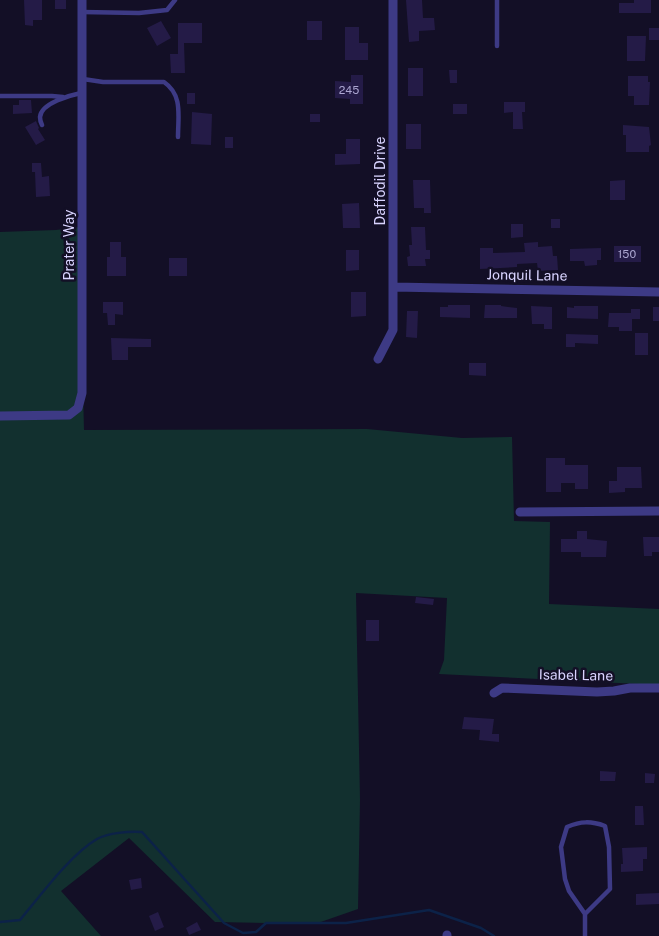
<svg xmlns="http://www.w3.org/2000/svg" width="659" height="936" font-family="'Public Sans',sans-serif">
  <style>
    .green { fill: #12302f }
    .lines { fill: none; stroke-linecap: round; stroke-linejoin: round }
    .stream { stroke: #0c2248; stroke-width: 2.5 }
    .building { fill: #241b47 }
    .lane { stroke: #3d3a85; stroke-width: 4.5 }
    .street { stroke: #3d3a85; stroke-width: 9 }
    .labels { text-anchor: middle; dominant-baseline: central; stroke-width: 5; stroke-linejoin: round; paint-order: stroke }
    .number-label { font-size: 11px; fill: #aca6d1 }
    .street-label { font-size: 14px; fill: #d9d4ff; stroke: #130f26 }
  </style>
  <rect width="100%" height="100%" fill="#130f26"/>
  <path class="green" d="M79,227L84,430L367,429L462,438L512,437L514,521L550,522L549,604L659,609V685L439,674L444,660L447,598L356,593L360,800L358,909L315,924L215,922L129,838L61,891L101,936H0V232L56,230Z"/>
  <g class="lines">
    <path class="stream" d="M0,922L20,920C40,896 71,854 97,839C108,833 129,831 142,832L224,923L243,933L256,932L266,923H346L429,910L481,928L494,936"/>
  </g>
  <path class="building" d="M24,0H42V20H33V26L25,25Z
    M55,0H66V9H55Z
    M406,0H422L423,18H434L435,30L419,31V41L409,42Z
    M634,0H651V13H619V3H634Z
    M161,21L171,38L157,46L147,28Z
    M307,21H322V40H307Z
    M178,23H202V43H184L185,73H171L170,54H178Z
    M345,27H359V43H368V60H345Z
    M649,28H659V40H649Z
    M627,36H646L645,61H627Z
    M408,68H423V96H408Z
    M449,70H457V83H450Z
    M351,75H363V104H350V99L335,98V81L351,82Z
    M628,76H648V82H650L649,105H634V96H628Z
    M187,93H195V104H187Z
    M19,100H31L32,113L13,114V105H19Z
    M504,102H525V112H522L523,129H513V112L504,113Z
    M453,104H467V114H453Z
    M192,112L212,114L211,145L191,144Z
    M310,114H320V122H310Z
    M36,121L39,128L38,129L45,140L36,145L25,127Z
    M406,124H421V149H406Z
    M623,125L649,127L651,145L649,146V152H626V135H623Z
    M225,137H233V148H225Z
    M346,139H360V164L335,165V154H346Z
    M32,163H41L42,177L49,176L50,196L36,197L35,172H32Z
    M413,180H430L431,213H424V208H414Z
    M625,180V200H610V181Z
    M359,203L360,228H343L342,204Z
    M551,219H560V228H551Z
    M511,224H523V237L511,238Z
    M411,227H425L426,250H430V259H425L426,266H408L407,257L410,256L409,245H412Z
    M110,242H121V257H126V276H107V257H110Z
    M538,242V247L552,246L553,256H557L558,270L538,271L537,263L517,264V267L480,269V248H493V253L525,252L524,243Z
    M614,246H641V262H614Z
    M601,248V260H597V265L585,266L584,261H570V249Z
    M346,250H359V270L346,271Z
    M169,258H187V276H169Z
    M351,292H366V316L351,317Z
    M103,302H123V315L115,314V325H108L107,313H103Z
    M448,305H470V318L440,317V307H448Z
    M485,305H501V306L517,308V318H484Z
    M531,306L552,307V329H544V324H532Z
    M574,306H598V319L567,318V307L574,308Z
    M653,307H659V321H653Z
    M631,309H640V319H632V331H619V327H608L609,313H631Z
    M407,311H418L417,338L406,337Z
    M635,333H648V355H635Z
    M566,334L598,335V344L575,343V347H566Z
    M111,338L151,339V347H128V360H112Z
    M469,363H486V376L469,375Z
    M546,458H565V465H588V489H575V483H561V492H546Z
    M617,467H641L642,488H625V492L609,493V481H617Z
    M577,531H587V539L607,541L606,557H581V552H561V539H577Z
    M643,537H659V552H652V556H644Z
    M416,597L434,599L433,605L415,603Z
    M366,620H379V641H366Z
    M464,717L494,719L492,734H499V742L479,740L480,730L462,729Z
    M600,771L616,772L615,781H600Z
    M645,773L655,774L654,783H645Z
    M635,806H643L644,825H635Z
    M647,847V859H643V871L621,872V864H623L622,848Z
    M141,878L142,888L131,890L129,880Z
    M659,893V904L636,905V894Z
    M158,912L164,927L155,931L149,916Z
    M197,922L201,930L189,935L186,928Z"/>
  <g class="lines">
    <path class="lane" d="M497,0V46
      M82,12L139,13L167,10L175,0
      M83,79L103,82H164C183,95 178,116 178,137
      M0,96H52L63,97
      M42,125C41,123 40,120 40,117C41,103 71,95 81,93
      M585,936V914L569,891L565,879L561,847L567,827C581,821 591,821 605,826L609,847L610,889L585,914"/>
    <path class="street" d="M394,287L659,292
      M378,359L393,330V0
      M0,416L69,415L78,408L82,393V0
      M520,512L659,511
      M494,693L502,688L597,692L614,691L630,688H659
      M447,936V935"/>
  </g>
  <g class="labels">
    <g class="number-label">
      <text x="349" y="90">245</text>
      <text x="627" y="254">150</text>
    </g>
    <g class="street-label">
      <text transform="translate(380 181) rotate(-90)">Daffodil Drive</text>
      <text transform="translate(69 245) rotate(-90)">Prater Way</text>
      <text transform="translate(527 275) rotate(1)">Jonquil Lane</text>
      <text transform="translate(576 675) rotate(1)">Isabel Lane</text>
    </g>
  </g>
</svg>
